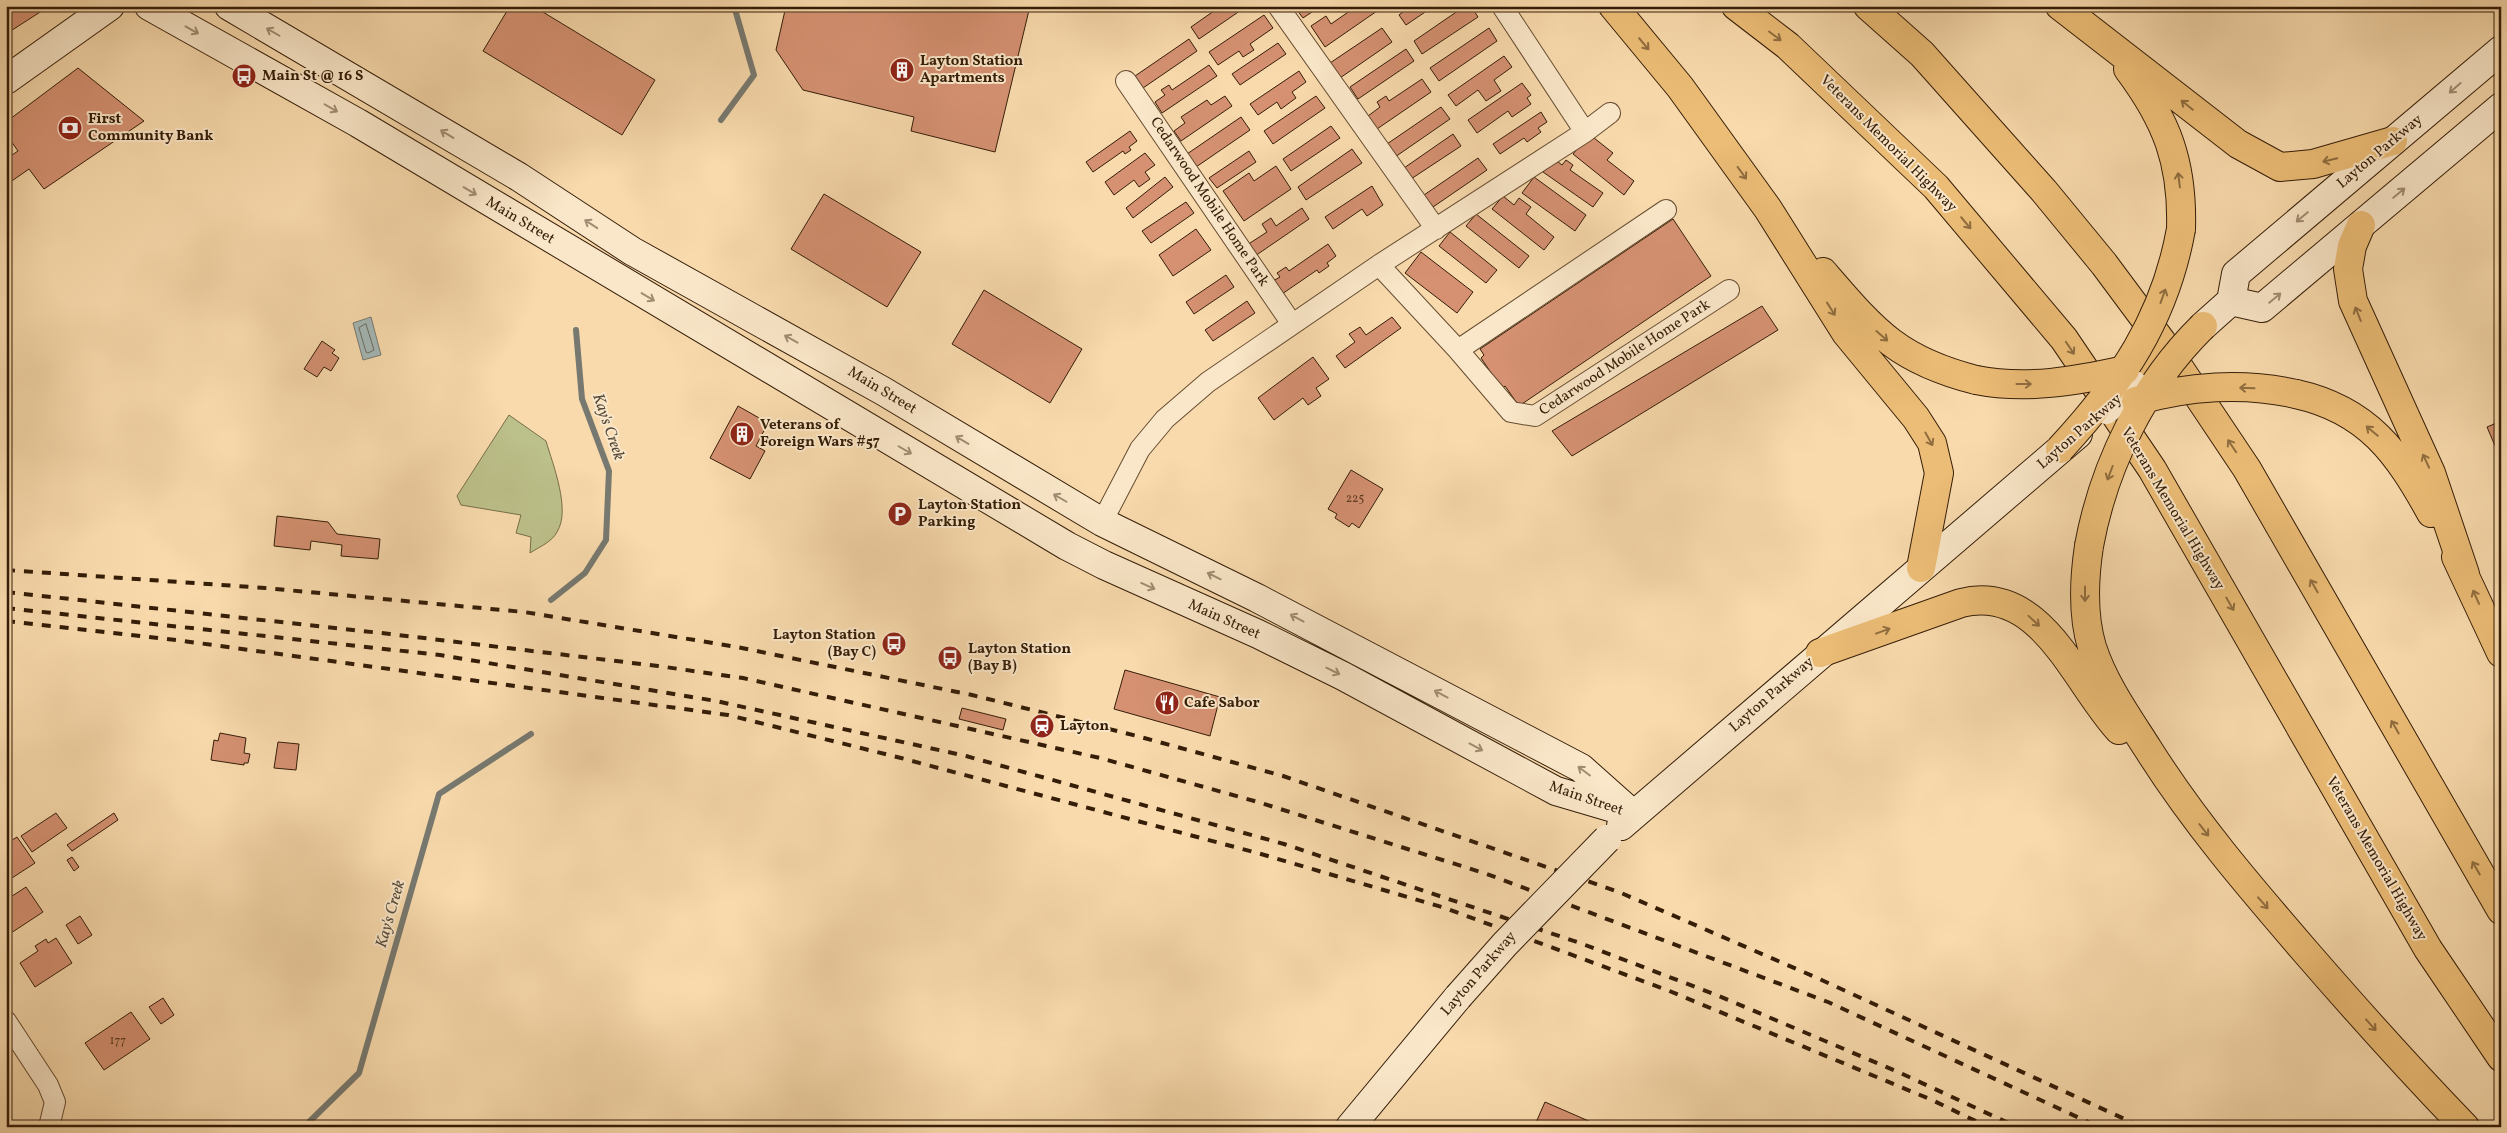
<svg xmlns="http://www.w3.org/2000/svg" width="2507" height="1133" font-family="Vollkorn,serif">
  <style>
    .green { fill: #bcc08a; stroke: #786e49 }
    .water { fill: #a3b7b6; stroke: #777970 }
    .lines { fill: none; stroke-linecap: round; stroke-linejoin: round }
    .shore { stroke: #6c6a5f; stroke-width: 1 }
    .stream { stroke: #777970; stroke-width: 6 }
    .building { fill: #d59172; stroke: #351d08 }
    .street-casing { stroke: #664c31; stroke-width: 22 }
    .secondary-casing { stroke: #351d08; stroke-width: 30 }
    .highway-casing { stroke: #351d08; stroke-width: 30 }
    .street { stroke: #fae7c9; stroke-width: 20 }
    .secondary { stroke: #fae7c9; stroke-width: 28 }
    .highway { stroke: #ecbd76; stroke-width: 28 }
    .rail { stroke: #351d08; stroke-width: 4; stroke-dasharray: 9 9; stroke-linecap: butt }
    .secondary-bridge-casing { stroke: #351d08; stroke-width: 30; stroke-linecap: butt }
    .highway-bridge-casing { stroke: #351d08; stroke-width: 30; stroke-linecap: butt }
    .secondary-bridge { stroke: #fae7c9; stroke-width: 28 }
    .highway-bridge { stroke: #ecbd76; stroke-width: 28 }
    .oneway { stroke: #a18c72 }
    .oneway2 { stroke: #906d3f }
    .labels { text-anchor: middle; dominant-baseline: central; stroke-width: 4; stroke-linejoin: round; paint-order: stroke }
    .number-label { font-size: 12px; fill: #5d3a22 }
    .poi-label { font-size: 15px; font-weight: bold; fill: #351d08; stroke: #fae7c9; text-anchor: start }
    .street-label { font-size: 15px; fill: #351d08; stroke: #fae7c9 }
    .water-label { font-size: 16px; font-style: italic; fill: #564b3c; stroke: #fae7c9 }
  </style>
  <rect width="100%" height="100%" fill="#f8daac"/>
  <filter id="stains"><feTurbulence type="fractalNoise" baseFrequency=".004" numOctaves="4"/><feColorMatrix values="0 0 0 0 .2 0 0 0 0 .09 0 0 0 0 .02 0 0 0 .5 -.17"/></filter>
  <radialGradient id="worn" r=".72"><stop offset=".6" stop-color="#630" stop-opacity="0"/><stop offset="1" stop-color="#630" stop-opacity=".3"/></radialGradient>
  <path class="green" d="M509,415L546,441C553,465 571,510 557,532C552,542 539,547 530,553L531,537L516,533L521,515L461,505L457,496Z"/>
  <path class="water" d="M371,317L381,355L363,360L353,323Z"/>
  <g class="lines">
    <path class="shore" d="M366,324L374,350L368,353L366,352L359,328Z"/>
    <path class="stream" d="M721,120L754,75L734,6
      M551,600L585,573L606,540L609,471L582,399L576,330
      M304,1127L359,1073L439,794L531,734"/>
  </g>
  <path class="building" d="M6,6H48V7L6,34Z
    M510,6H533L655,80L622,135L483,51Z
    M786,6H1030L995,152L911,131L914,117L803,90L776,50Z
    M1221,6H1247L1199,39L1191,27Z
    M1302,6H1321L1303,18L1297,10Z
    M1357,6H1374L1377,11L1325,47L1311,26L1326,16L1331,24Z
    M1411,6H1434L1406,25L1399,15Z
    M1465,6H1471L1478,17L1422,54L1414,41Z
    M1264,15L1273,28L1250,44L1254,50L1243,57L1239,51L1218,65L1209,52Z
    M1382,28L1392,42L1340,78L1330,63Z
    M1489,28L1497,41L1439,81L1430,68Z
    M1189,39L1197,51L1143,88L1135,76Z
    M1278,43L1286,54L1240,85L1232,74Z
    M1406,49L1414,61L1358,99L1350,87Z
    M1504,56L1512,67L1494,80L1501,91L1486,101L1478,90L1456,106L1448,95Z
    M1209,65L1217,76L1162,113L1155,102L1165,95L1161,90L1169,85L1172,90Z
    M78,68L144,121L44,189L29,169L6,185V159L18,151L6,134V122Z
    M1299,71L1306,82L1292,92L1296,98L1281,109L1277,102L1258,115L1250,104Z
    M1422,79L1431,92L1377,129L1368,116L1380,107L1377,102L1386,96L1389,101Z
    M1522,83L1531,95L1527,98L1531,104L1512,117L1508,111L1477,133L1468,120Z
    M1225,96L1232,106L1181,141L1174,131L1185,123L1181,117L1207,100L1211,105Z
    M1316,96L1325,108L1273,144L1264,131Z
    M1441,107L1450,119L1395,157L1387,144Z
    M1541,112L1547,122L1538,128L1541,132L1527,142L1524,138L1500,154L1493,144Z
    M1241,117L1250,130L1196,167L1187,154Z
    M1331,126L1340,138L1291,171L1283,159Z
    M1130,131L1137,141L1129,147L1131,150L1125,154L1123,151L1093,172L1086,162Z
    M1453,134L1461,146L1411,179L1404,168Z
    M1589,134L1613,153L1607,160L1634,181L1624,195L1573,154Z
    M1352,149L1362,163L1306,200L1298,187Z
    M1249,151L1256,162L1217,188L1209,178Z
    M1145,153L1155,165L1145,172L1150,179L1139,187L1134,180L1114,195L1105,182Z
    M1478,158L1487,170L1433,207L1424,195Z
    M1553,158L1562,165L1566,160L1573,165L1570,170L1603,193L1593,207L1543,172Z
    M1276,166L1291,189L1244,221L1223,191L1249,173L1254,181Z
    M1165,177L1173,187L1133,218L1126,208Z
    M1534,177L1586,215L1575,231L1522,193Z
    M1372,186L1383,205L1367,216L1362,209L1333,229L1325,217Z
    M824,194L921,252L887,307L791,249Z
    M1503,196L1514,205L1519,198L1531,207L1526,214L1554,237L1544,250L1492,209Z
    M1186,202L1194,213L1151,243L1142,231Z
    M1302,208L1309,219L1255,256L1247,245L1267,232L1262,224L1271,218L1276,226Z
    M1476,214L1529,256L1519,268L1466,226Z
    M1673,219L1711,276L1519,406L1505,386L1502,389L1481,358L1484,355L1480,349Z
    M1196,229L1211,250L1173,276L1159,255Z
    M1450,232L1497,270L1486,283L1439,246Z
    M1328,244L1336,256L1327,263L1329,266L1319,273L1317,270L1282,294L1273,281L1280,277L1277,273L1286,267L1289,271Z
    M1421,252L1473,292L1457,313L1405,273Z
    M1226,275L1234,287L1194,314L1186,302Z
    M984,290L1082,349L1050,403L952,344Z
    M1247,301L1255,313L1213,341L1205,330Z
    M1762,306L1778,330L1572,456L1552,431Z
    M1392,317L1401,328L1345,368L1336,356L1355,342L1349,334L1360,327L1366,335Z
    M322,341L335,350L332,353L339,358L331,371L324,367L317,377L304,369Z
    M1313,357L1329,379L1316,388L1321,396L1308,405L1303,398L1274,420L1258,398Z
    M738,406L768,423L756,446L765,451L750,479L710,458Z
    M2501,421V460L2487,427Z
    M1351,470L1383,489L1359,528L1352,523L1349,527L1335,518L1337,514L1328,509Z
    M277,516L328,522L337,534L380,539L378,559L341,556L342,545L311,541L310,550L274,546Z
    M1125,670L1220,697L1210,736L1114,709Z
    M962,708L1006,719L1003,730L959,719Z
    M220,733L246,738L244,753L250,754L248,763H244V765L211,760L214,740L218,741Z
    M278,742L299,744L296,770L274,768Z
    M56,813L67,828L32,852L21,836Z
    M114,813L118,820L72,851L67,845Z
    M17,837L35,863L12,878L11,876L6,879V844Z
    M72,857L79,867L74,871L67,860Z
    M26,887L43,912L8,935L6,900Z
    M80,916L92,935L78,944L66,925Z
    M56,938L72,963L35,987L20,963L38,951L35,946L46,939L48,943Z
    M163,998L174,1015L161,1024L149,1007Z
    M131,1012L150,1039L104,1070L85,1043Z
    M1545,1102L1591,1122L1589,1127H1534Z"/>
  <g class="lines">
    <defs>
      <path id="street" d="M1278,6L1436,229
        M1502,6L1585,132
        M1126,81L1292,324
        M1379,265L1458,350L1511,412L1535,416L1729,290
        M1458,350L1666,210
        M1102,522L1140,449L1165,419L1208,382L1379,265L1585,132L1610,113
        M6,1021L48,1085L55,1102L49,1127"/>
      <path id="secondary" d="M149,6L358,123L1067,546L1104,565L1258,634L1343,676L1556,791L1634,814
        M229,6L519,177L632,251L883,391L1102,522L1257,598L1581,768L1627,809
        M6,80L110,6
        M2231,301L2262,308L2501,107
        M2203,326L2231,301L2236,274L2501,50
        M1621,826L2078,434
        M1350,1127L1458,997"/>
      <path id="highway" d="M1613,6L1680,87L1768,209L1846,333L1916,418L1932,443L1939,473L1921,568
        M1736,6L1788,46L1936,187L2064,339L2152,469L2428,949L2501,1057
        M1868,6L1922,54L2044,191L2104,264L2162,342L2247,469L2501,910
        M2060,6L2238,144L2280,167L2313,164L2393,141
        M2128,69C2167,121 2183,163 2181,229
        M2361,225L2352,246L2348,269L2353,301L2431,473L2465,574
        M1823,272C1874,331 1897,360 1976,380
        M2125,370L2168,356
        M2296,394C2368,410 2398,453 2431,513
        M2089,546C2084,579 2082,614 2092,647C2104,684 2127,716 2148,749C2194,822 2249,886 2305,951C2357,1011 2410,1070 2465,1127
        M2456,557L2501,653
        M1820,653L1961,603C2041,583 2074,681 2119,730"/>
    </defs>
    <use href="#street" class="street-casing"/>
    <use href="#secondary" class="secondary-casing"/>
    <use href="#highway" class="highway-casing"/>
    <use href="#street" class="street"/>
    <use href="#secondary" class="secondary"/>
    <use href="#highway" class="highway"/>
    <path class="rail" d="M6,570L265,588L524,612L737,647L972,695L1137,736L1283,776L1619,892L1815,977L2142,1127
      M6,592L390,634L658,666L743,678L1100,758L1258,802L1487,874L1828,1002L2099,1127
      M6,608L440,655L716,701L966,756L1284,844L1580,943L1714,994L1896,1071L2017,1127
      M6,621L176,640L728,715L901,758L1261,854L1445,908L1667,990L1932,1100L1988,1127"/>
    <defs>
      <path id="secondary-bridge" d="M2106,410L2134,385
        M1458,997L1505,944L1607,839"/>
      <path id="highway-bridge" d="M1976,380C2026,390 2076,381 2125,370
        M2136,401C2187,386 2244,382 2296,394
        M2060,449C2121,383 2165,319 2181,229
        M2089,546C2104,464 2144,384 2203,326"/>
    </defs>
    <use href="#secondary-bridge" class="secondary-bridge-casing"/>
    <use href="#highway-bridge" class="highway-bridge-casing"/>
    <use href="#secondary-bridge" class="secondary-bridge"/>
    <use href="#highway-bridge" class="highway-bridge"/>
  </g>
  <defs><path id="oneway-shaft" d="M-6 0H5M1.5-3L5.5 0L1.5 3" fill="none" stroke-width="1.6" stroke-linecap="round" stroke-linejoin="round" transform="scale(1.25)"/></defs>
  <g class="oneway">
    <use href="#oneway-shaft" transform="translate(192 30) rotate(29)"/>
    <use href="#oneway-shaft" transform="translate(273 32) rotate(-150)"/>
    <use href="#oneway-shaft" transform="translate(2455 88) rotate(139)"/>
    <use href="#oneway-shaft" transform="translate(331 108) rotate(30)"/>
    <use href="#oneway-shaft" transform="translate(447 134) rotate(-149)"/>
    <use href="#oneway-shaft" transform="translate(470 191) rotate(31)"/>
    <use href="#oneway-shaft" transform="translate(2399 193) rotate(-40)"/>
    <use href="#oneway-shaft" transform="translate(2302 217) rotate(140)"/>
    <use href="#oneway-shaft" transform="translate(591 224) rotate(-147)"/>
    <use href="#oneway-shaft" transform="translate(648 297) rotate(31)"/>
    <use href="#oneway-shaft" transform="translate(2275 298) rotate(-40)"/>
    <use href="#oneway-shaft" transform="translate(791 339) rotate(-151)"/>
    <use href="#oneway-shaft" transform="translate(962 440) rotate(-149)"/>
    <use href="#oneway-shaft" transform="translate(905 450) rotate(30)"/>
    <use href="#oneway-shaft" transform="translate(1060 498) rotate(-150)"/>
    <use href="#oneway-shaft" transform="translate(1214 576) rotate(-154)"/>
    <use href="#oneway-shaft" transform="translate(1148 586) rotate(24)"/>
    <use href="#oneway-shaft" transform="translate(1297 618) rotate(-152)"/>
    <use href="#oneway-shaft" transform="translate(1333 671) rotate(26)"/>
    <use href="#oneway-shaft" transform="translate(1441 694) rotate(-152)"/>
    <use href="#oneway-shaft" transform="translate(1476 747) rotate(28)"/>
    <use href="#oneway-shaft" transform="translate(1584 771) rotate(-143)"/>
  </g>
  <g class="oneway2">
    <use href="#oneway-shaft" transform="translate(1775 36) rotate(37)"/>
    <use href="#oneway-shaft" transform="translate(1644 44) rotate(50)"/>
    <use href="#oneway-shaft" transform="translate(2187 105) rotate(-141)"/>
    <use href="#oneway-shaft" transform="translate(2330 160) rotate(166)"/>
    <use href="#oneway-shaft" transform="translate(1742 173) rotate(54)"/>
    <use href="#oneway-shaft" transform="translate(2179 180) rotate(-97)"/>
    <use href="#oneway-shaft" transform="translate(1966 223) rotate(50)"/>
    <use href="#oneway-shaft" transform="translate(2163 296) rotate(-70)"/>
    <use href="#oneway-shaft" transform="translate(1831 309) rotate(58)"/>
    <use href="#oneway-shaft" transform="translate(2358 314) rotate(-112)"/>
    <use href="#oneway-shaft" transform="translate(1882 336) rotate(41)"/>
    <use href="#oneway-shaft" transform="translate(2070 348) rotate(56)"/>
    <use href="#oneway-shaft" transform="translate(2024 384)"/>
    <use href="#oneway-shaft" transform="translate(2247 388) rotate(-178)"/>
    <use href="#oneway-shaft" transform="translate(2372 431) rotate(-140)"/>
    <use href="#oneway-shaft" transform="translate(1929 439) rotate(61)"/>
    <use href="#oneway-shaft" transform="translate(2232 446) rotate(-124)"/>
    <use href="#oneway-shaft" transform="translate(2426 461) rotate(-115)"/>
    <use href="#oneway-shaft" transform="translate(2110 473) rotate(111)"/>
    <use href="#oneway-shaft" transform="translate(2314 586) rotate(-120)"/>
    <use href="#oneway-shaft" transform="translate(2085 594) rotate(90)"/>
    <use href="#oneway-shaft" transform="translate(2476 597) rotate(-114)"/>
    <use href="#oneway-shaft" transform="translate(2230 604) rotate(60)"/>
    <use href="#oneway-shaft" transform="translate(2034 621) rotate(43)"/>
    <use href="#oneway-shaft" transform="translate(1883 631) rotate(-20)"/>
    <use href="#oneway-shaft" transform="translate(2395 727) rotate(-120)"/>
    <use href="#oneway-shaft" transform="translate(2204 830) rotate(52)"/>
    <use href="#oneway-shaft" transform="translate(2476 868) rotate(-120)"/>
    <use href="#oneway-shaft" transform="translate(2263 903) rotate(49)"/>
    <use href="#oneway-shaft" transform="translate(2371 1025) rotate(48)"/>
  </g>
  <defs>
    <symbol id="building-disc" viewBox="-11 -11 22 22"><circle r="9.5" fill="#8f2418" stroke="#fae7c9"/><path d="M-4-6H4V6H1V3H-1V6H-4ZM-2.5-4.3h1.7v1.8h-1.7ZM.8-4.3h1.7v1.8H.8ZM-2.5-1h1.7V.8h-1.7ZM.8-1h1.7V.8H.8Z" fill="#fff"/></symbol>
    <symbol id="bus-disc" viewBox="-11 -11 22 22"><circle r="9.5" fill="#8f2418" stroke="#fae7c9"/><path d="M-5-6H5V4H4V6H2V4H-2V6H-4V4H-5ZM-3.5-4V0h7V-4ZM-3.5 1.2v1.5H-2V1.2ZM2 1.2v1.5H3.5V1.2Z" fill="#fff"/></symbol>
    <symbol id="bank-disc" viewBox="-11 -11 22 22"><circle r="9.5" fill="#8f2418" stroke="#fae7c9"/><path d="M-6-4H6V4H-6ZM0-2.3a2.3 2.3 0 1 0 0 4.6a2.3 2.3 0 1 0 0-4.6Z" fill="#fff"/></symbol>
    <symbol id="parking-disc" viewBox="-11 -11 22 22"><circle r="9.5" fill="#8f2418" stroke="#fae7c9"/><path d="M-3.5-5.5H1a3.5 3.5 0 0 1 0 7H-1V5.5H-3.5ZM-1-3.4V-.6H.8a1.4 1.4 0 0 0 0-2.8Z" fill="#fff"/></symbol>
    <symbol id="restaurant-disc" viewBox="-11 -11 22 22"><circle r="9.5" fill="#8f2418" stroke="#fae7c9"/><path d="M-5-6h1v4h1v-4h1v4h1v-4h1v5L-1.5 .5V6h-2V.5L-5-1ZM5-6V6H3V1.5H1.5Q1.5-4 5-6Z" fill="#fff"/></symbol>
    <symbol id="station-disc" viewBox="-11 -11 22 22"><circle r="9.5" fill="#8f2418" stroke="#fae7c9"/><path d="M-3-6H3Q5-6 5-4V2Q5 4 3 4L4.5 6H3L1.5 4h-3L-3 6H-4.5L-3 4Q-5 4-5 2V-4Q-5-6-3-6ZM-3.5-4v3h7v-3ZM-3.5 1v1.5H-2V1ZM2 1v1.5H3.5V1Z" fill="#fff"/></symbol>
  </defs>
  <g fill-rule="evenodd">
    <use href="#building-disc" x="888" y="56" width="28" height="28"/>
    <use href="#bus-disc" x="230" y="62" width="28" height="28"/>
    <use href="#bank-disc" x="56" y="114" width="28" height="28"/>
    <use href="#building-disc" x="728" y="420" width="28" height="28"/>
    <use href="#parking-disc" x="886" y="500" width="28" height="28"/>
    <use href="#bus-disc" x="880" y="630" width="28" height="28"/>
    <use href="#bus-disc" x="936" y="644" width="28" height="28"/>
    <use href="#restaurant-disc" x="1153" y="689" width="28" height="28"/>
    <use href="#station-disc" x="1028" y="712" width="28" height="28"/>
  </g>
  <g class="labels">
    <g class="number-label">
      <text x="1355" y="499">225</text>
      <text x="118" y="1041">177</text>
    </g>
    <g class="poi-label">
      <text x="920" y="61">Layton Station<tspan x="920" dy="17">Apartments</tspan></text>
      <text x="262" y="76">Main St @ 16 S</text>
      <text x="88" y="119">First<tspan x="88" dy="17">Community Bank</tspan></text>
      <text x="760" y="425">Veterans of<tspan x="760" dy="17">Foreign Wars #57</tspan></text>
      <text x="918" y="505">Layton Station<tspan x="918" dy="17">Parking</tspan></text>
      <text x="876" y="635" text-anchor="end">Layton Station<tspan x="876" dy="17">(Bay C)</tspan></text>
      <text x="968" y="649">Layton Station<tspan x="968" dy="17">(Bay B)</tspan></text>
      <text x="1184" y="703">Cafe Sabor</text>
      <text x="1060" y="726">Layton</text>
    </g>
    <g class="street-label">
      <text transform="translate(1888 144) rotate(45)">Veterans Memorial Highway</text>
      <text transform="translate(2380 152) rotate(-40)">Layton Parkway</text>
      <text transform="translate(1209 202) rotate(56)">Cedarwood Mobile Home Park</text>
      <text transform="translate(520 221) rotate(31)">Main Street</text>
      <text transform="translate(1625 358) rotate(-33)">Cedarwood Mobile Home Park</text>
      <text transform="translate(882 391) rotate(31)">Main Street</text>
      <text transform="translate(2080 432) rotate(-41)">Layton Parkway</text>
      <text transform="translate(2172 509) rotate(59)">Veterans Memorial Highway</text>
      <text transform="translate(1224 620) rotate(24)">Main Street</text>
      <text transform="translate(1772 695) rotate(-41)">Layton Parkway</text>
      <text transform="translate(1586 799) rotate(19)">Main Street</text>
      <text transform="translate(2376 859) rotate(60)">Veterans Memorial Highway</text>
      <text transform="translate(1479 974) rotate(-49)">Layton Parkway</text>
    </g>
    <g class="water-label">
      <text transform="translate(608 427) rotate(71)">Kay's Creek</text>
      <text transform="translate(391 914) rotate(-74)">Kay's Creek</text>
    </g>
  </g>
  <rect width="2507" height="1133" fill="none" stroke="#f8daac" stroke-width="25"/>
  <rect x="8" y="8" width="2492" height="1118" fill="none" stroke="#351d08" stroke-width="2.5"/>
  <rect x="12" y="12" width="2482" height="1108" fill="none" stroke="#351d08"/>
  <rect width="100%" height="100%" filter="url(#stains)"/>
  <rect width="100%" height="100%" fill="url(#worn)"/>
</svg>
